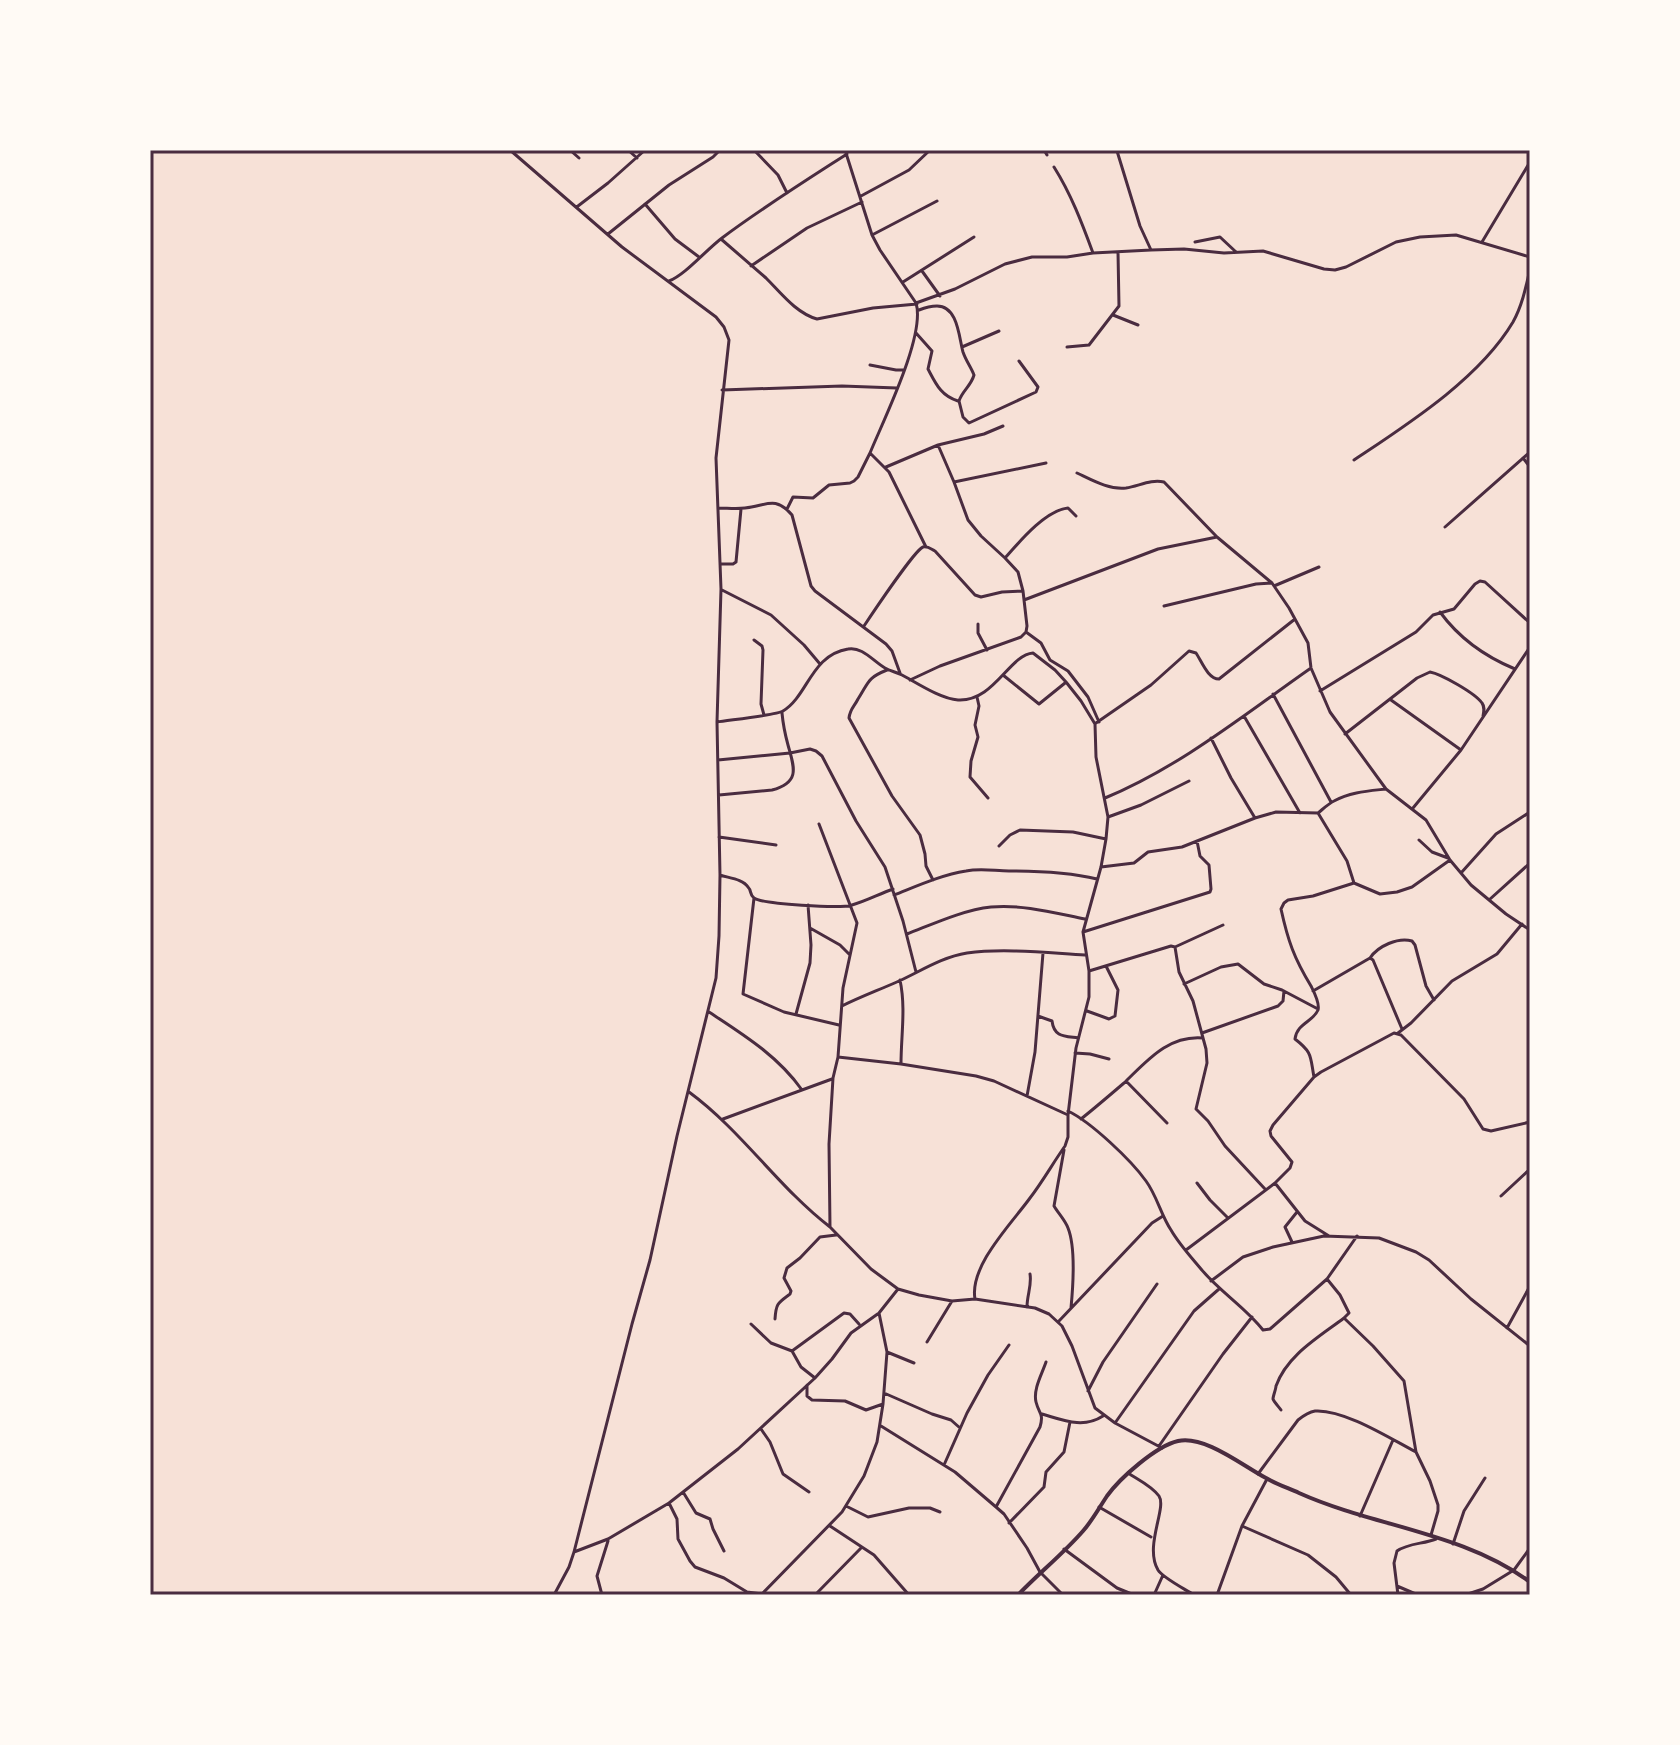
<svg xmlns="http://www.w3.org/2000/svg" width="1680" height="1745" font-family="'Work Sans',sans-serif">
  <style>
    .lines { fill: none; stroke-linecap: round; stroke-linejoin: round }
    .minor { stroke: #4a2c40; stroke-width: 3 }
    .tertiary { stroke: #4a2c40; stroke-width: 4 }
    .neatline { fill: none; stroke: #4a2c40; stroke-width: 3 }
  </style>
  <rect width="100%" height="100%" fill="#f7e1d7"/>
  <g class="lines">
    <path class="minor" d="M510,150L622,247L716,317L724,327L729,340L716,458L721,589L717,722L720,875L719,936L716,978L677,1136L650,1260L632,1324L574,1552L569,1567L554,1595
      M570,150L579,158
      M628,150L637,158
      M754,150L778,175L787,193
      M845,150L872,235L880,250L916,303C926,335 883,421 870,453L889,472L926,547
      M1044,150L1047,155
      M1117,151L1140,226L1151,250
      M1054,167C1071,194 1082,223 1093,253
      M861,196L909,170L930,150
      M645,204L675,239L699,257
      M578,206L608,183L645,150
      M608,234L669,185L713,157L720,150
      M872,235L937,201
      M721,239C736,252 751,265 766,278C781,293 796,313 817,319L873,308L917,304
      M1195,242L1220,237L1236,252
      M1482,242L1530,162
      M751,266L807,228L862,202
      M922,271L940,296
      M669,281C685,275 706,250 722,238C762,208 805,181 847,154
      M903,282L974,237
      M916,303L955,289L1005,264L1032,257H1067L1093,253L1151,250L1184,249L1224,253L1263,251L1324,269L1335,270L1346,267L1396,242L1420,237L1456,235L1530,257
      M919,310C924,308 931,306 937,306C958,306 959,338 963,352C966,361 971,367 974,375C971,386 962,391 959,401L963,417L969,423L1036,392L1038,387L1019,361
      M1113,315L1138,325
      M916,333L932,351L928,369C936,384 941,396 958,401
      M962,347L999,331
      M1067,347L1089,345L1119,306L1118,252
      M870,365L896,370H904
      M722,390L842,386L897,388
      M1523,458L1530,467
      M1354,460C1408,424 1479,379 1513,322C1522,306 1526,287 1530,269
      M886,467L938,445L984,434L1003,426
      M1077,473C1092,480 1109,490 1126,488C1139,486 1151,479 1164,482L1217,537L1272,583L1289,608L1308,643L1311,668L1330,712L1386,789L1426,820L1450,860L1471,885L1506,914L1530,930
      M954,482L1046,463
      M718,508C727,508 736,509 745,508C766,506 775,495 792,515L811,586L815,591L886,644L892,651L900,673
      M787,509L793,497L813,498L829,485L850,483L854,481L858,477L870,453
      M1445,527L1530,452
      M1005,558C1020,541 1046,510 1068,508L1076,516
      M720,564H733L736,562L741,509
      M1274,586L1319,567
      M722,590L771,615L804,645L820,664
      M1024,600L1158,549L1217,537
      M1164,606L1256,584L1272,583
      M1440,612C1459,638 1486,657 1515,669
      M978,624V633L987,650
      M864,626C872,614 915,550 923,547C928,546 931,549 935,551L975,595L981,597L1002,592L1023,591
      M1026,632L1041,643L1050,660L1068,671L1088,697L1099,722
      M754,640L762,646L763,650L761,704L764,715
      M887,670C867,678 869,682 858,699C854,707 850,709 849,718L892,796L920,835L925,854L926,866L933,880
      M1003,675L1039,704L1065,683
      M910,680L940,666L1021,637L1026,632L1027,626L1023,591L1018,572L1005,558L981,536L968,520L954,482L938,445
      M1320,691L1416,632L1433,615L1454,609L1475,584L1480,581L1485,582L1530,623
      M1273,694L1331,802
      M977,697L979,706L975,725L978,737L971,761L970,777L988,798
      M1391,700L1461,750
      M1244,716L1300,813
      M717,722C729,720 777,715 783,711C808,696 811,655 848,649C862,646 874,662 885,668C890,671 896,672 902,675C917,683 941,699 958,700C994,702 1009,655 1033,653L1055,670L1066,682L1081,701L1095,724L1096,757L1108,817L1106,839L1101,867L1083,932L1089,971V997L1076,1048L1068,1115V1137L1065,1146C1053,1163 1043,1181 1030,1198C1012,1223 969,1266 975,1299
      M1096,723L1151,685L1189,651L1196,653C1202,662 1208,679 1219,679L1295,619
      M1345,734L1417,678L1430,672C1441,674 1475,693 1482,703C1485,707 1484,711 1483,716
      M1211,738L1231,778L1255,818
      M718,760L790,753L810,749L816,751L822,756L856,821L885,867L903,921L916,972
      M719,795L772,790C801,782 794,767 788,745C785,734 783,724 782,713
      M1105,798C1180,767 1245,714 1311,668
      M1413,808L1461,750L1530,647
      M1318,813L1347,861L1354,883
      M1108,817L1141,805L1189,781
      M819,824L857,923L843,988L838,1057L833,1078L829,1144L830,1227L871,1269L898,1289L919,1295L952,1301L975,1299L1035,1308L1049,1314L1062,1326L1072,1346L1095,1408L1115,1423L1162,1448
      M719,837L776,845
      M1419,840L1432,852L1448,858
      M999,846L1010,835L1020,830L1073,832L1106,839
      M1101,867L1134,863L1148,852L1182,847L1255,818L1276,812L1318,813C1323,809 1328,804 1334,801C1350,792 1368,791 1386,789
      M1461,873L1496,834L1530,812
      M720,875C729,878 743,879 748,887C752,891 749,894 754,898C762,904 841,909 852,905C866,901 879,894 893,889
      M894,895C917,886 941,875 966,871C981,868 995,871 1009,871C1039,871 1068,872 1097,879
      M754,898L743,994L784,1012L839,1025
      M1489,900L1530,863
      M810,928L840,945L850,955
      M1083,932L1210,892L1211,889L1209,865L1200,856L1197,841
      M907,934C933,924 963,910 991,907C1022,904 1055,913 1085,919
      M1175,947L1223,925
      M1370,958C1378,946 1398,937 1412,941L1415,945L1426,986L1434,1000
      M1089,971L1171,946L1175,947L1179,972L1193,1001L1206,1049L1207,1063L1196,1109L1208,1121L1225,1146L1265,1189
      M900,980C906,1008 901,1036 901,1064
      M1184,984L1221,967L1238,964L1264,984L1282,990L1318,1009
      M1313,991L1370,958L1373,960L1402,1029
      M842,1006C860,997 879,990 899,981C921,971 942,957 967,953C1004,948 1049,953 1085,955
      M1087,1011L1109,1019L1115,1016L1118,990L1106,966
      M709,1012C744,1035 778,1056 802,1090
      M796,1014L810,963L811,945L808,905
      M1038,1016L1052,1021C1054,1037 1064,1036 1078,1038
      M1202,1033L1278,1006L1283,1001L1284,991
      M1398,1033L1411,1023L1452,981L1497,954L1522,924
      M1075,1053L1090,1054L1109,1059
      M838,1057L901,1064L976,1076L994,1081L1068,1115
      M1314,1077C1310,1056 1313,1053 1295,1039C1297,1023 1313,1022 1318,1010C1320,1003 1314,992 1311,986C1294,958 1288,941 1281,909L1284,903L1288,900L1313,896L1354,883L1380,894L1397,892L1412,887L1450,860
      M1126,1081L1167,1123
      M689,1092C742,1131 778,1187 830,1227
      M1027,1096L1035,1052L1043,953
      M1068,1111C1091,1122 1131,1160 1146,1181C1157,1196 1161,1215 1171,1230C1179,1244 1191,1257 1201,1269C1220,1292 1245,1307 1263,1330L1270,1329L1327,1279L1357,1236
      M723,1119L832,1079
      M1081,1119C1096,1107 1110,1095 1124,1083C1147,1061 1168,1035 1203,1038
      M1064,1150L1054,1206C1058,1213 1065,1220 1068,1228C1076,1248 1073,1287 1071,1308
      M1197,1183L1210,1200L1228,1218
      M1275,1183L1305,1221L1329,1236
      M1501,1196L1530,1169
      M1292,1242L1285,1227L1297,1212
      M1186,1250L1275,1183L1290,1168L1292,1162L1271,1136L1270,1131L1273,1125L1314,1077L1321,1072L1394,1033L1401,1035L1464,1099L1483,1129L1491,1131L1530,1122
      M1211,1281L1243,1257L1273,1247L1324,1236L1379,1238L1416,1252L1429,1260L1471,1299L1530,1346
      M1027,1307C1027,1295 1032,1285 1030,1274
      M1344,1318L1373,1346L1404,1381L1416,1452L1430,1481L1438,1505V1511L1431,1535
      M775,1319C776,1303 778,1303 790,1294L791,1291L784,1278L787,1268L800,1258L820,1237L836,1235
      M1059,1321L1152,1223L1163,1216
      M751,1324L771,1343L792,1351L801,1367L815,1378
      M1507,1328L1530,1286
      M927,1342L952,1301
      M792,1351L844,1313L850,1314L859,1324
      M887,1352L914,1363
      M807,1385V1396L812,1400L845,1401L866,1410L883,1404
      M1088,1391L1103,1362L1157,1284
      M884,1393L932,1414L951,1420L960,1428
      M1281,1410C1279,1407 1274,1402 1273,1399C1273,1396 1276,1389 1276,1386C1287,1355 1319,1337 1344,1318L1349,1313L1340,1295L1327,1279
      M1042,1414C1063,1420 1083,1429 1103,1416
      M1115,1423L1194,1311L1219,1289
      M881,1426L955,1472L996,1507L1004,1514L1027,1548L1040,1572L1063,1595
      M761,1429L770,1442L783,1474L809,1492
      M1159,1446L1223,1354L1252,1317
      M944,1465L967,1413L988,1375L1009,1345
      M1128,1473C1137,1479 1152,1486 1159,1496C1167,1508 1144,1546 1158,1570C1163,1578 1185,1589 1194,1595
      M1258,1474L1298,1420C1303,1416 1309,1412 1315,1411C1344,1409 1391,1439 1416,1452
      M683,1492L696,1513L710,1519L713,1529L724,1551
      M669,1503L677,1519L678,1539L690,1561L695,1567L724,1578L747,1592L762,1594
      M846,1506L868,1517L909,1508H930L940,1512
      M996,1507L1040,1427C1044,1413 1039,1414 1036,1402C1033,1389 1042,1374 1046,1362
      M1099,1507L1151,1537
      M1360,1516L1393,1440
      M1009,1523L1044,1487L1046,1472L1064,1452L1070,1422
      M830,1526L874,1555L909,1595
      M1242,1526L1308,1555L1336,1577L1351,1595
      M1453,1544L1464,1511L1485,1478
      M1064,1549L1117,1588L1134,1595
      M574,1552L608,1539L669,1503L738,1449L815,1378L832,1359L851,1333L879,1313L898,1289
      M1397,1586L1418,1595
      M762,1594L842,1512L864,1476L877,1442L883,1404L887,1352L879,1313
      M602,1595L597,1576L608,1541
      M815,1595L862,1547
      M1154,1595L1163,1575
      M1217,1595L1242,1526L1267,1479
      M1398,1595L1394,1563L1397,1551C1408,1543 1424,1544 1436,1539
      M1465,1595L1483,1589L1514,1570L1530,1548"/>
    <path class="tertiary" d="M1018,1595C1039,1573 1063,1554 1083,1531C1092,1521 1099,1508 1107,1496C1120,1478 1156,1446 1178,1441C1205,1435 1243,1466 1266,1478C1276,1484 1288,1488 1299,1493C1375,1527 1462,1532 1530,1582"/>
  </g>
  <rect width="1680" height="1745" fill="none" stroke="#fffaf5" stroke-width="304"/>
  <rect x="152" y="152" width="1376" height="1441" class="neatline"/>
</svg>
